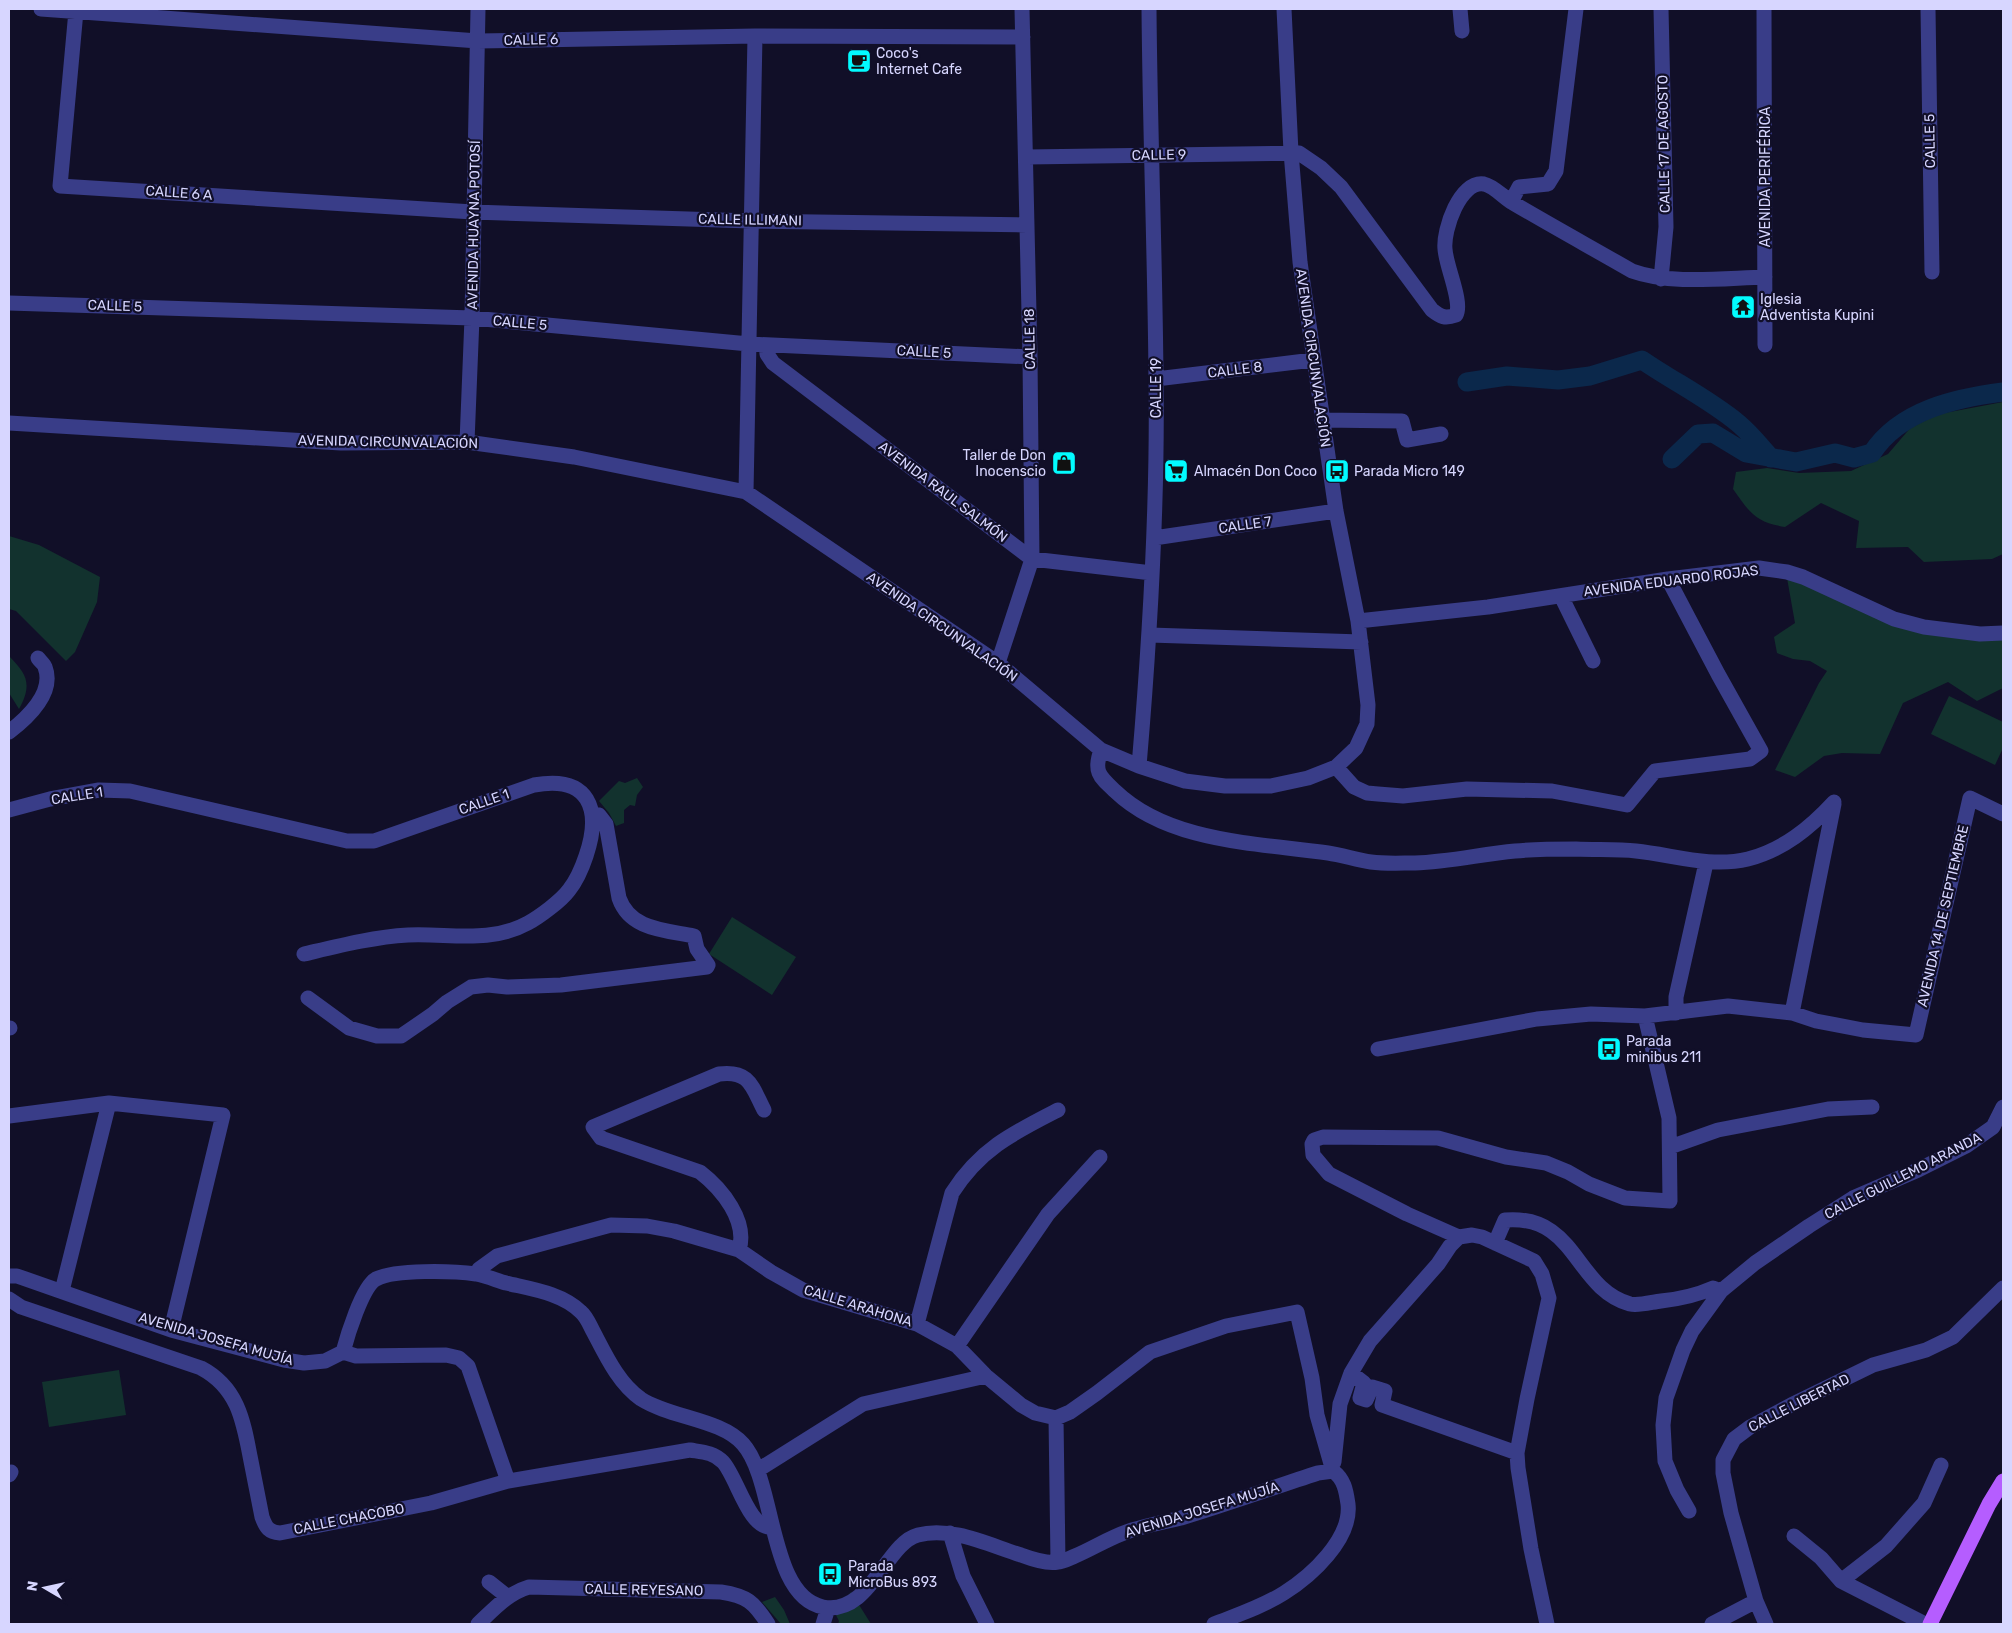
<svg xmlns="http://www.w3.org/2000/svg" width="2012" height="1633" font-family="Rubik,sans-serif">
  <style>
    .green { fill: #12322e }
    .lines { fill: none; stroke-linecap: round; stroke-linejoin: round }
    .canal { stroke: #0b284b; stroke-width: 19 }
    .minor { stroke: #393d88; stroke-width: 15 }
    .major { stroke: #b55dff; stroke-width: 15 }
    .labels { text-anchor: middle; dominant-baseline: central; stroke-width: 4.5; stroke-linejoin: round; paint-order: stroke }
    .street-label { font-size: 14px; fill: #d7d6ff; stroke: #110f28 }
    .poi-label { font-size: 14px; fill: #d7d6ff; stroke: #110f28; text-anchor: start }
  </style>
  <rect width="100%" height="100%" fill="#110f28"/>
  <path class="green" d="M2003,402V554L1992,559L1924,562L1908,547L1856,548L1859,521L1821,503L1785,527C1755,522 1750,513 1733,489L1736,472L1767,468L1799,473L1851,471L1888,454L1912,426L1939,414Z
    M9,536L39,545L100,577L97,602L75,652L66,661L16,611L9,609Z
    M1787,578L1945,631L2003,627V688L1977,701L1948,682L1903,703L1880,754L1842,753L1824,756L1795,777L1775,770L1819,683L1827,671L1810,661L1793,659L1777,653L1774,637L1795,623Z
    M9,656C28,675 32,685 19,709L9,693Z
    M1949,696L2003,722V748L1995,765L1931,734Z
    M637,778L643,787L637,795L635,806L630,805L624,810V823L616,826L609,813L599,801L619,781L625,783Z
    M732,917L796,957L772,995L709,954Z
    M119,1370L126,1415L49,1427L42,1382Z
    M851,1592L871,1624H838L839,1621L834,1611Z
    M775,1597L784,1610L790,1624H781L762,1602Z"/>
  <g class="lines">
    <path class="canal" d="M1467,382L1507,376L1558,380L1590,376L1642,360C1674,382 1709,399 1739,424C1751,434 1761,447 1771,458
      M1672,459L1698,434L1713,433L1746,453L1796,462L1835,453L1854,458L1872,453C1900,410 1956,398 2003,392"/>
    <path class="minor" d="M41,9L478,41L755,36L1023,37
      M1460,9L1462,31
      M1764,9L1765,345
      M1928,9L1932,272
      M76,11L60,186L473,212L751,221L1027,225
      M1027,157L1299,153L1321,168L1341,187L1432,310C1441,317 1445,319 1456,315C1463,302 1446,267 1445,249C1443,230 1460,180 1484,184C1494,186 1504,198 1513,203C1552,226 1592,248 1632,271C1670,285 1724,278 1765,277
      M1511,202L1519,187L1548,184L1556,171L1576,9
      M1661,279L1666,227L1661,9
      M9,303L472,318L749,344L1030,357
      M766,345L767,354L773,363L1032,559L1152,573
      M1156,379L1313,360
      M1322,420L1402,421L1407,440L1441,434
      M9,423L341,443L467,442L574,457L746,492L998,663L1101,750L1139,766L1185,781L1225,786H1271L1308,778L1336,767L1356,748L1367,724L1368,705L1358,621L1336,511L1300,262L1291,152L1284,9
      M467,442L472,318L478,9
      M746,492L755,36
      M1154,538L1336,511
      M1561,596L1593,661
      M1358,621L1488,607L1668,579L1759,568L1787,572L1803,577L1894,619L1924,627L1980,634L2003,633
      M1150,635L1361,642
      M998,663L1032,559L1030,357L1022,9
      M9,732C26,719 55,693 45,667C44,664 40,661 38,658
      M1101,750C1093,772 1100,777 1115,791C1169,843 1258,843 1328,853C1342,855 1357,860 1371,862C1385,864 1401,863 1415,863C1449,862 1482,854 1515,851C1535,849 1556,849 1576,849C1596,850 1617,849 1636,851C1674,855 1710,868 1748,859C1783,850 1810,828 1834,802
      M1139,766C1150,637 1158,508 1156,378C1155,255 1150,132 1149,9
      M1336,767L1354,787L1367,793L1378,794L1403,796L1467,789L1552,791L1627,805L1655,771L1750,759L1761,751L1718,674L1668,579
      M9,810L50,799L99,790L130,791L347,841H374L534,785C589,775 602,809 586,856C582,868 577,880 569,890C561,901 539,917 528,923C490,944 449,933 408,935C373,937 338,946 304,954
      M308,998L349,1028L377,1036H401L433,1014L447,1002L471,987L488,985L507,987L561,985L707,967L708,965L697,949L694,936C665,930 630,930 619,898L606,824L599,815L593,814
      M1676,1013V997L1706,863
      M1792,1013L1834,804
      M9,1028H10
      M1378,1049L1537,1019L1591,1014L1645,1016L1728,1006L1792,1013L1816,1021L1863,1030L1916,1035L1970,798L2003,814
      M9,1116L109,1103L223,1115L171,1330
      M1670,1147L1718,1130L1828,1109L1872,1107
      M1459,1237L1407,1214L1329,1174L1313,1155L1312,1144L1314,1140L1323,1137L1438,1138L1506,1157L1546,1163L1568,1172L1589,1184L1625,1198L1670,1201L1669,1118L1645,1016
      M1495,1243L1505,1220C1577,1214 1574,1288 1630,1304C1639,1306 1652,1302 1661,1301C1680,1299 1695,1296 1713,1288L1721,1291
      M739,1250C748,1221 722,1189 700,1172L601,1138L593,1127L719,1074C750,1070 752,1087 764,1110
      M476,1274L479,1269L497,1256L611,1225L647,1226L674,1231L739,1250L771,1272L803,1290L917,1324L957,1346L986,1376L1021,1405L1035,1413L1056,1418L1070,1412L1097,1393L1150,1352L1226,1326L1297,1312L1312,1378L1317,1415L1333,1471
      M9,1276H17L171,1330L284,1360L304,1363L325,1361L343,1352C347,1337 362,1287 376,1279C395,1269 454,1271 476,1274C486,1276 496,1280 506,1283C531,1289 562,1293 581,1312C587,1317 590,1326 594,1333C606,1356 619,1384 641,1399C671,1418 721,1419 743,1444C776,1481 768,1596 823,1607C870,1616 886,1543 918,1535C951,1526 989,1545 1021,1555C1032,1559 1046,1564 1058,1562C1063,1562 1070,1558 1075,1556C1094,1548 1112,1536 1132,1530C1148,1525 1165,1522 1181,1518C1227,1504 1272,1488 1318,1473L1333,1471C1344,1479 1346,1490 1348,1504C1352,1539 1311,1576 1284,1593C1262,1607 1237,1615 1214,1624
      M62,1291L109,1103
      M9,1299L21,1307L201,1368C237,1387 243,1419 250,1456C254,1476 258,1497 262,1517C266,1528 269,1532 280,1533L431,1503L508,1481L690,1450C702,1452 713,1452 723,1462C737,1477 749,1530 772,1527
      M917,1324L952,1193C980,1149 1013,1133 1058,1110
      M957,1346L1048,1214L1100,1157
      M343,1352L356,1356L446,1355L459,1358L468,1366L508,1481
      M1351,1373L1364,1383L1360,1398L1366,1400L1372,1387L1385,1391L1382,1405L1517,1453
      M1056,1418L1058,1562
      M1334,1462L1340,1404L1351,1373L1370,1341L1438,1264L1450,1246L1459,1237L1472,1235L1482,1237L1534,1261L1542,1274L1549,1298L1527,1399L1517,1453L1518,1468L1531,1549L1547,1624
      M758,1470L863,1404L986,1376
      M9,1475L11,1472
      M1689,1511L1677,1490L1665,1461L1663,1425L1666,1398L1683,1350L1692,1331L1721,1291L1755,1263L1809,1226L1853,1198L1918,1170L1966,1146L1993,1127L2003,1107
      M950,1533L963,1576L987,1624
      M1794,1536L1821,1558L1841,1581L1925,1624
      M1841,1581L1886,1546L1924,1503L1941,1465
      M489,1582L508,1597
      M478,1624C494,1609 508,1593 529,1587L721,1592C747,1596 754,1602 768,1624
      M823,1624L828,1608
      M1712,1624L1756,1601
      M1766,1624L1756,1601L1731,1513L1723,1473V1460L1734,1439L1750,1427L1791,1405L1873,1365L1926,1350L1953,1337L2003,1288"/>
    <path class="major" d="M1930,1624L1989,1504L2003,1481"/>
  </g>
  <defs>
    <symbol id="cafe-square" viewBox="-11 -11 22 22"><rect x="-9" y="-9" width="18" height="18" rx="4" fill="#02fbff" stroke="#110f28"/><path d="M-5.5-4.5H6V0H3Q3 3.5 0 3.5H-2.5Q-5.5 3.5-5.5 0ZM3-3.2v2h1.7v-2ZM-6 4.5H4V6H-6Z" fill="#111"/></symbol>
    <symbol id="temple-square" viewBox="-11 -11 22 22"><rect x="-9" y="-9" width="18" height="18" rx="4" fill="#02fbff" stroke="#110f28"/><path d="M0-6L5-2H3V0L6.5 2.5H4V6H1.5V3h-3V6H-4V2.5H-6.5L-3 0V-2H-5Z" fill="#111"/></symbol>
    <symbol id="shop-square" viewBox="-11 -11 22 22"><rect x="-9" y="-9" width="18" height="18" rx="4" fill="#02fbff" stroke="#110f28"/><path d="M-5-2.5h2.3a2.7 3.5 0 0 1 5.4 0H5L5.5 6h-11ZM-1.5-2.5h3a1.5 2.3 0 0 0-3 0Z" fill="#111"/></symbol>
    <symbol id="supermarket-square" viewBox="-11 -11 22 22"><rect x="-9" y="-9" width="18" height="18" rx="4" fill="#02fbff" stroke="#110f28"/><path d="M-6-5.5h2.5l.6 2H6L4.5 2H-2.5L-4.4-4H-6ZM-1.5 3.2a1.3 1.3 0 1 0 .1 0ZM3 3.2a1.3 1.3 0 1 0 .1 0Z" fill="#111"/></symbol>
    <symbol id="bus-square" viewBox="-11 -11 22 22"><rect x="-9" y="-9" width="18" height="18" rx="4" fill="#02fbff" stroke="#110f28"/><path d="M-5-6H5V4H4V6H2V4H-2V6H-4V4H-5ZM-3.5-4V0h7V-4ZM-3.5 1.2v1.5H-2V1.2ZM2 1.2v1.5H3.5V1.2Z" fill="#111"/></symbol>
  </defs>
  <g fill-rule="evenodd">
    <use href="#cafe-square" x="845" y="47" width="28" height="28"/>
    <use href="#temple-square" x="1729" y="293" width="28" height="28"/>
    <use href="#shop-square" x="1050" y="449" width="28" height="28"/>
    <use href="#supermarket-square" x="1162" y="457" width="28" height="28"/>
    <use href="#bus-square" x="1323" y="457" width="28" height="28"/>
    <use href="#bus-square" x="1595" y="1035" width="28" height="28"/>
    <use href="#bus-square" x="816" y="1560" width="28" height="28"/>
  </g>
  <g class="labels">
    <g class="street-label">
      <text transform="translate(531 40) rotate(-1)">CALLE 6</text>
      <text transform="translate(1930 141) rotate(-91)">CALLE 5</text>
      <text transform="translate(1664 144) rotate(-91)">CALLE 17 DE AGOSTO</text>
      <text transform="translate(1159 155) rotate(-1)">CALLE 9</text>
      <text transform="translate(1765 177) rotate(-90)">AVENIDA PERIFÉRICA</text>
      <text transform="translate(179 193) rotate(4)">CALLE 6 A</text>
      <text transform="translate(750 220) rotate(1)">CALLE ILLIMANI</text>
      <text transform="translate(474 225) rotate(-89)">AVENIDA HUAYNA POTOSÍ</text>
      <text transform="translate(115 306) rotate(2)">CALLE 5</text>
      <text transform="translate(520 323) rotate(5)">CALLE 5</text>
      <text transform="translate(1030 339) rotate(-91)">CALLE 18</text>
      <text transform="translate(924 352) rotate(3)">CALLE 5</text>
      <text transform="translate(1313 358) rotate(82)">AVENIDA CIRCUNVALACIÓN</text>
      <text transform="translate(1235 370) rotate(-7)">CALLE 8</text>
      <text transform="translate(1156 388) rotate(-90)">CALLE 19</text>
      <text transform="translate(388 442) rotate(1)">AVENIDA CIRCUNVALACIÓN</text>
      <text transform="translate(943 492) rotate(37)">AVENIDA RAUL SALMÓN</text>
      <text transform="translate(1245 525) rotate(-8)">CALLE 7</text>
      <text transform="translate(1671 581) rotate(-7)">AVENIDA EDUARDO ROJAS</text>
      <text transform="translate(942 627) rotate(35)">AVENIDA CIRCUNVALACIÓN</text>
      <text transform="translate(77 796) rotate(-9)">CALLE 1</text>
      <text transform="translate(484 802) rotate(-19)">CALLE 1</text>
      <text transform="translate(1943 916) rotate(-77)">AVENIDA 14 DE SEPTIEMBRE</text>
      <text transform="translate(1903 1176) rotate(-27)">CALLE GUILLEMO ARANDA</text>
      <text transform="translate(858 1306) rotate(17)">CALLE ARAHONA</text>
      <text transform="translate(216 1339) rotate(16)">AVENIDA JOSEFA MUJÍA</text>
      <text transform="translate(1799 1403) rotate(-27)">CALLE LIBERTAD</text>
      <text transform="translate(1202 1510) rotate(-17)">AVENIDA JOSEFA MUJÍA</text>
      <text transform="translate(349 1519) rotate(-11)">CALLE CHACOBO</text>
      <text transform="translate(644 1590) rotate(1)">CALLE REYESANO</text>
    </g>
    <g class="poi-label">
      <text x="876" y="53">Coco's<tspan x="876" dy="16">Internet Cafe</tspan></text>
      <text x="1760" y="299">Iglesia<tspan x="1760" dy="16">Adventista Kupini</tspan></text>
      <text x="1046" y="455" text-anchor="end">Taller de Don<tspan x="1046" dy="16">Inocenscio</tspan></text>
      <text x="1194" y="471">Almacén Don Coco</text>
      <text x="1354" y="471">Parada Micro 149</text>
      <text x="1626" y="1041">Parada<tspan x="1626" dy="16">minibus 211</tspan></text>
      <text x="848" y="1566">Parada<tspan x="848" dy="16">MicroBus 893</tspan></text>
    </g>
  </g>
  <rect width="2012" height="1633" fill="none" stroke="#d7d6ff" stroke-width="20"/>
  <g transform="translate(45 1588) rotate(279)" stroke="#110f28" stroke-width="4" paint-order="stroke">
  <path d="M0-4L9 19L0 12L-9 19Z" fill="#d7d6ff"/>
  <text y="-8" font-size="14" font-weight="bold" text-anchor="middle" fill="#d7d6ff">N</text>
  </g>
</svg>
